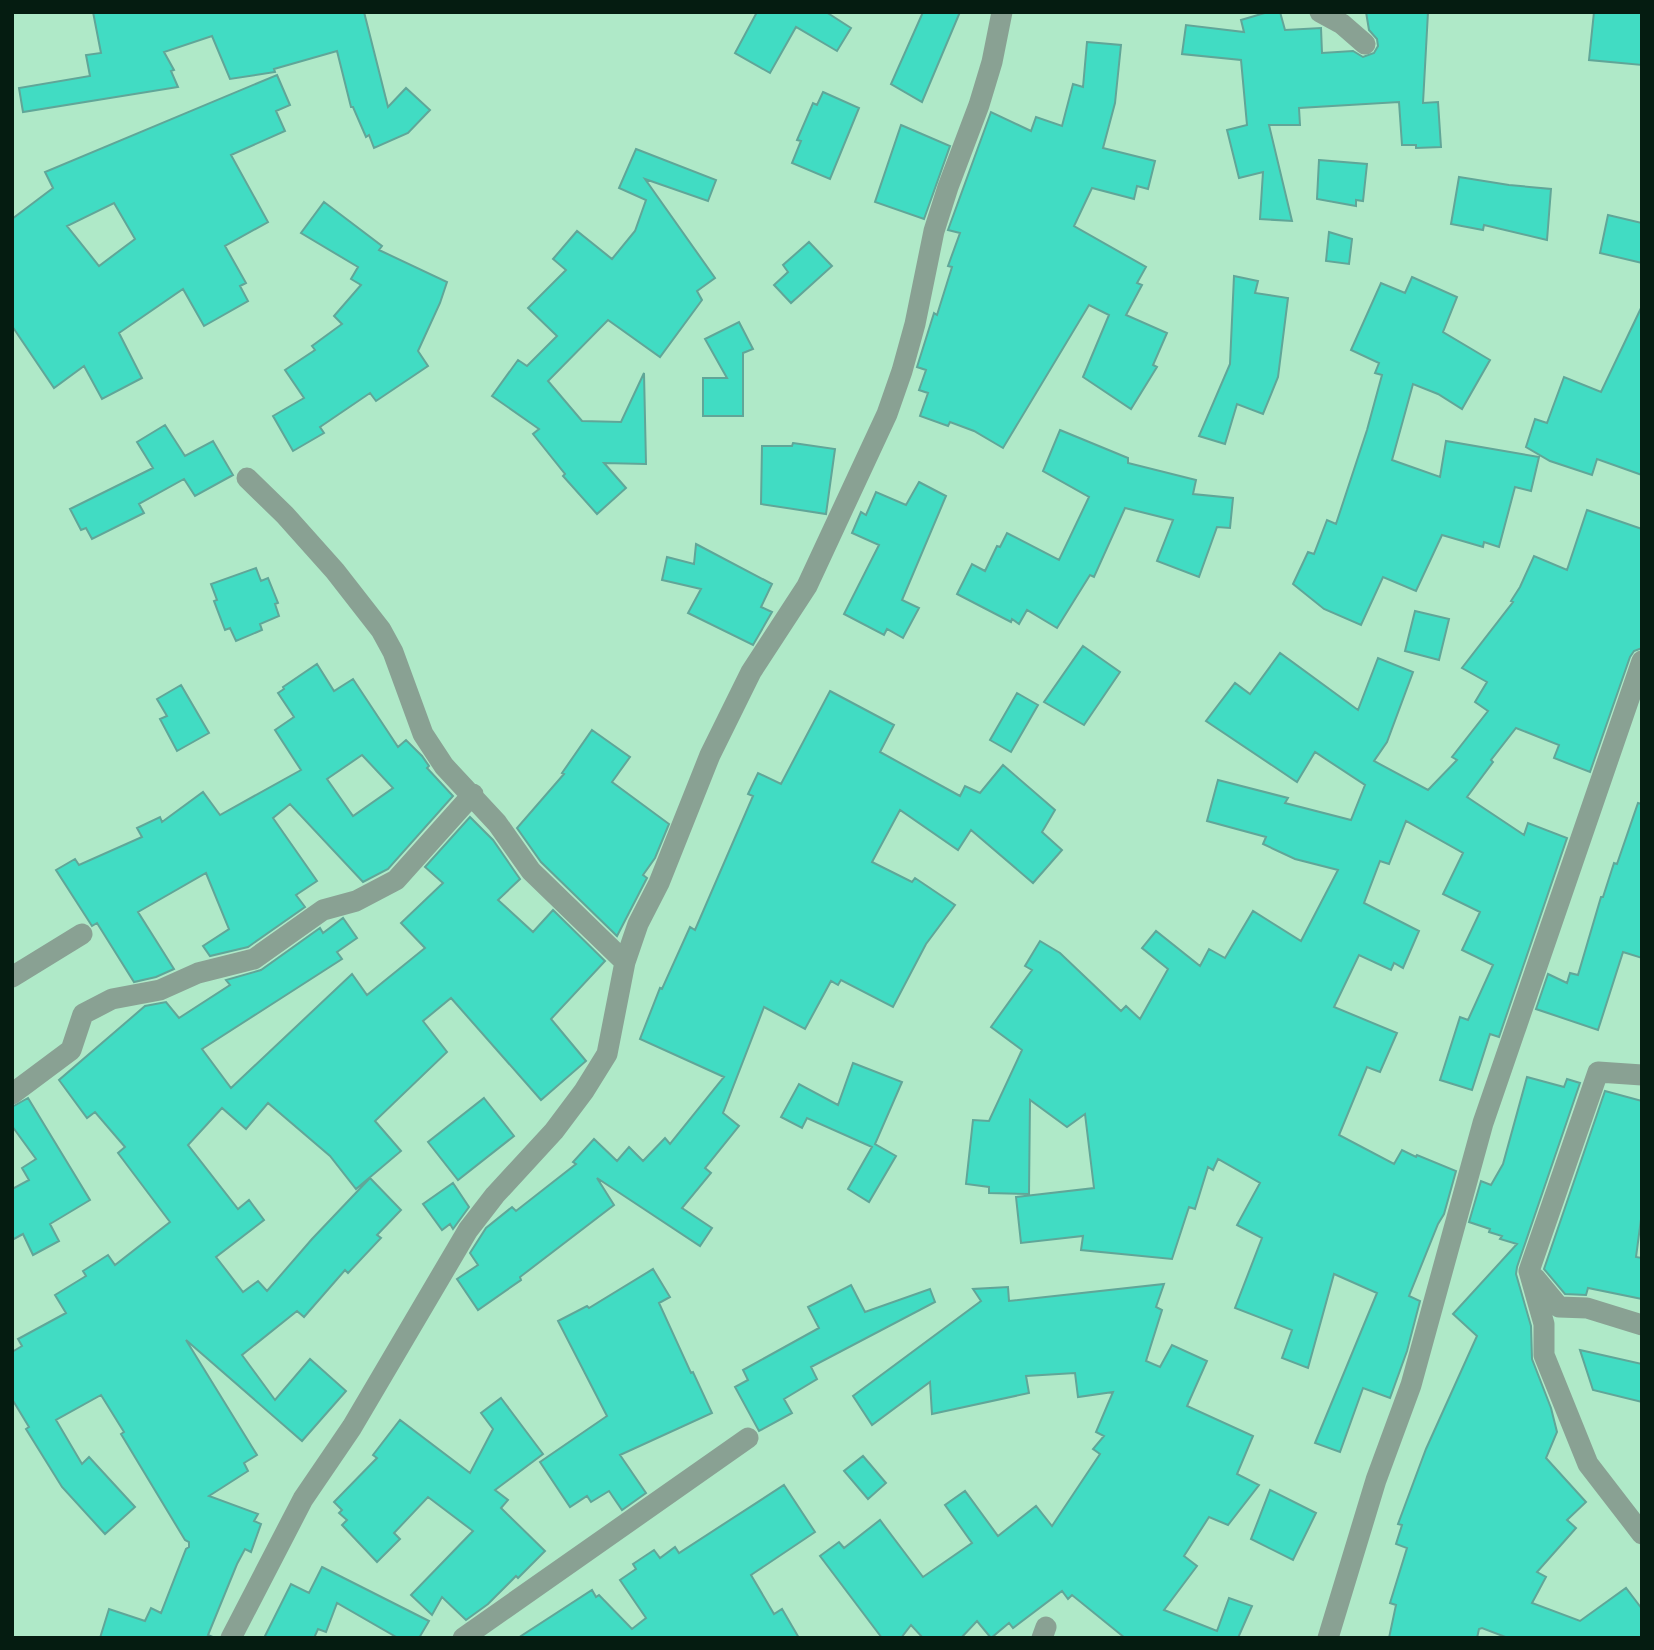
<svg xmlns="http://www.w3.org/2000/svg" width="1654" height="1650" font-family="'Work Sans',sans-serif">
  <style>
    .building { fill: #41dcc3; stroke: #60a698; stroke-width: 2; fill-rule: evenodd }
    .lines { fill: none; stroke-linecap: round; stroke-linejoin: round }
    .minor { stroke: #89a193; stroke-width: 21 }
  </style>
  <rect width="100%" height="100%" fill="#afe9c8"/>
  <path class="building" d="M93,12H364L388,107L406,88L430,110L408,133L374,148L369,135L366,137L353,107H351L337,51L274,69L275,72L230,79L212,36L164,52L174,70L171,71L178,87L23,112L19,88L90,76L86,55L101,53Z
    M757,12H826L851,28L837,51L796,27L770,73L735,53Z
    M923,12H960L922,102L891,84Z
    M1268,12H1280L1285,30L1321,28L1322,53L1353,51L1363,57L1374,53L1378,46L1377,39L1369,30L1366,12H1428L1423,103L1438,102L1441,147L1416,148V145H1402L1399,102L1299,108L1300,125H1269L1292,221L1260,219L1263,172L1239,178L1227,130L1247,125L1241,60L1182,54L1186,25L1244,32L1241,20Z
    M1594,12H1642V65L1589,60Z
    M1087,42L1121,45L1115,103L1103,148L1155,161L1148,189L1137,186L1134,199L1092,188L1074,226L1146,267L1137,283L1142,285L1126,315L1167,333L1153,365L1157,367L1131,409L1083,377L1109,315L1089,305L1003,448L974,431L950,422L948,426L920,416L928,393L919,390L926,370L917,367L934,313L937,315L952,267L948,266L960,233L948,230L991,112L1031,131L1036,117L1062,126L1073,84L1083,87Z
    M277,75L290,105L276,111L285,131L231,155L268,222L225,246L246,283L240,286L248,301L204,326L183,289L119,333L142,378L102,399L84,366L54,388L12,326V219L53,188L45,172ZM114,203L135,239L99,266L67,226Z
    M823,92L859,108L830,179L792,163L801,141L797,140L813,103L817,105Z
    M901,125L950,146L924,219L875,202Z
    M636,149L716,180L708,201L645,179L715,278L697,291L702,300L660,357L608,320L548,381L582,421L621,422L644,373L646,464L604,463L626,488L597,514L563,476L565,474L533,434L539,429L492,396L518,360L527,366L557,336L528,308L566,270L553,259L577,231L612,259L635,231L646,200L619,188Z
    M1319,160L1367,164L1363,201L1356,200V206L1317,199Z
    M1459,177L1509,185L1551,189L1547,240L1484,225L1483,230L1451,224Z
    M324,202L382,246L379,250L447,282L440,303L418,351L428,366L376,401L370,393L320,427L324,433L293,451L273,416L304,398L285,370L315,350L312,346L342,324L334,316L361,285L351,279L358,267L301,233Z
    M1608,215L1642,223V263L1600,253Z
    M1329,232L1352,239L1349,264L1326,261Z
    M809,242L832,266L791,303L774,285L788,272L783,265Z
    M1234,276L1258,281L1255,293L1288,298L1278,377L1263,414L1237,404L1225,444L1199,436L1230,364Z
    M1412,277L1457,297L1443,332L1490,360L1462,409L1438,394L1413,384L1392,460L1440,477L1446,441L1539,457L1531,491L1515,487L1499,547L1484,542L1483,547L1442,535L1416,591L1383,577L1361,625L1324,609L1293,584L1308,552L1314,554L1327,520L1336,524L1367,430L1382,375L1375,373L1379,363L1351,350L1381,283L1405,293Z
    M1642,306V475L1597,459L1592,475L1550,461L1526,447L1535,419L1547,423L1564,377L1601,392Z
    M739,322L753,349L743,353V416H703V378H727L705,339Z
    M165,425L185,456L213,441L233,475L195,496L184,479L139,504L144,513L92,539L86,528L81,530L70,509L153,468L137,442Z
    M1060,430L1128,458V463L1196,480L1193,494L1233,498L1230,528L1217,527L1199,577L1157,561L1173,520L1125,508L1094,577L1090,575L1057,628L1027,610L1019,624L1012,619L1011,622L957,594L972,564L985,571L997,546L1000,547L1007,533L1059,560L1089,497L1043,471Z
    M793,443L835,449L826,514L761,504L762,446H792Z
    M919,482L946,496L902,600L919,608L903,638L887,629L884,635L844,614L879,545L852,533L861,512L866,515L876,492L906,505Z
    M1587,510L1642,529V648L1634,651L1630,657L1590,772L1554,758L1559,745L1516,728L1491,760L1493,762L1467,797L1524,835L1528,823L1567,838L1499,1037L1490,1034L1472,1090L1440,1080L1460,1017L1468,1020L1493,965L1462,950L1480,912L1443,894L1463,853L1406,821L1389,864L1380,861L1364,903L1419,931L1403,968L1394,963L1391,970L1359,955L1334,1007L1397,1033L1380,1072L1367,1067L1339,1135L1394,1164L1402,1150L1416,1157L1417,1155L1456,1171L1444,1214L1438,1224L1409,1296L1420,1301L1407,1351L1390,1398L1363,1388L1340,1452L1315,1443L1377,1293L1334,1274L1308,1368L1282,1358L1292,1330L1235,1308L1262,1238L1237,1225L1260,1183L1218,1159L1213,1170L1208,1167L1195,1209L1189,1207L1172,1259L1081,1250L1083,1236L1021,1243L1016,1197L1094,1188L1085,1114L1067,1127L1030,1100L1029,1194L989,1193V1187L966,1184L973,1120L989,1121L1022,1050L991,1027L1032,970L1025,966L1040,941L1060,953L1121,1011L1126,1006L1140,1019L1168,969L1142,948L1156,931L1200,966L1209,949L1225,958L1253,911L1301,941L1338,870L1295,859L1263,844L1266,837L1207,821L1218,780L1288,798L1285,803L1351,820L1365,785L1315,752L1297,782L1206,721L1235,683L1250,694L1280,653L1358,710L1378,658L1413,672L1387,742L1374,761L1428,790L1457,760L1452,757L1488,711L1475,702L1487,682L1462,668L1513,602L1511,601L1520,587L1534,556L1567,570Z
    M696,544L772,584L761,607L772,612L753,645L688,613L701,589L662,580L667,557L694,564Z
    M256,568L261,581L268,578L278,603L275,604L279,616L260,624L262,630L236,641L230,628L225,630L214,601L217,600L211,584Z
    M1415,611L1449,619L1439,660L1405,651Z
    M1083,646L1120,672L1084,725L1044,702Z
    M317,664L334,691L353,679L398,747L406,740L422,756L429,766L427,768L453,796L388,869L363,882L290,804L273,818L317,881L296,895L305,907L248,947L210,956L203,946L229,929L206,873L138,912L174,969L156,977L134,982L97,923L92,926L56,870L75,859L79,865L142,837L137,828L160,817L162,822L203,792L220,815L301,770L275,730L294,717L278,693L284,689L283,687ZM362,755L393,788L353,816L327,779Z
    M181,685L209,733L177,751L160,719L167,716L157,699Z
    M830,691L894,725L880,752L960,796L965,786L980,793L1003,765L1055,810L1042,832L1062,850L1033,883L971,830L958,850L900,810L872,862L912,882L915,878L955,905L926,944L893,1007L841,980L838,985L831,981L805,1029L764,1007L723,1113L739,1126L705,1168L711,1173L682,1208L712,1228L700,1246L597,1178L614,1205L520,1277L521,1280L478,1310L457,1279L478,1265L470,1253L486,1228L512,1207L516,1211L576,1164L573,1162L594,1139L617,1161L629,1147L643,1161L665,1138L670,1144L724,1077L640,1039L660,988L662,989L690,927L695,930L753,796L748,794L758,773L781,784Z
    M1017,693L1038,705L1011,752L990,740Z
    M592,730L630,757L612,782L669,824L655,858L643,875L647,878L617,936L541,862L517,828L564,774L562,773Z
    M1638,803L1642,804V958L1623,952L1598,1030L1536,1009L1548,974L1567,983L1570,973L1578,975L1601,897H1603L1614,863L1617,864Z
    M470,817L493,840L520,879L498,900L533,932L553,910L605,961L551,1019L586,1061L541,1100L451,998L423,1021L447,1052L375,1121L401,1151L356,1189L330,1156L268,1103L246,1129L222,1108L188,1145L238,1209L249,1200L264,1220L216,1257L243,1292L258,1281L267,1291L312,1239L370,1178L401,1210L377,1235L381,1238L348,1273L345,1270L304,1317L297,1311L242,1355L275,1400L310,1359L346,1391L302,1441L186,1340L257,1455L244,1463L248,1471L209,1496L258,1514L254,1521L261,1524L251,1552L245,1549L237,1564L208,1635L215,1638H100L109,1609L145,1621L151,1608L161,1613L186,1549L189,1547V1542L185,1540L121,1434L124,1432L101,1395L56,1420L82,1464L89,1457L135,1507L105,1534L62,1487L26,1429L29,1427L12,1399V1352L22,1346L18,1339L66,1313L55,1295L86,1276L83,1271L108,1255L115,1265L170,1222L118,1153L125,1147L95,1112L87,1118L59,1080L145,1006L166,1002L179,1018L230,985L226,980L261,970L320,928L323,933L343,918L357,938L337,952L342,959L202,1049L231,1088L352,974L367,995L425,948L401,923L443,883L425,867Z
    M853,1063L902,1082L875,1144L896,1156L869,1202L848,1189L872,1147L807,1118L802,1128L781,1117L799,1084L838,1105Z
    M1527,1077L1564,1087L1567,1079L1580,1083L1517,1267L1516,1274L1531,1326L1532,1359L1551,1408L1557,1432L1546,1458L1586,1502L1567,1520L1576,1528L1537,1572L1546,1577L1532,1603L1580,1621L1626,1588L1642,1609V1638H1508L1482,1628L1479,1629L1477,1638H1389L1396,1605L1390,1603L1407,1548L1396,1544L1402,1525L1398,1524L1426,1449L1477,1336L1453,1314L1517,1244L1500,1239L1502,1236L1489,1232L1490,1229L1469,1222L1481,1181L1491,1185L1503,1164Z
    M1605,1091L1642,1101V1212L1636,1257L1642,1258V1299L1588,1288L1586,1295L1565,1294L1544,1269Z
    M28,1098L90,1200L50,1224L59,1241L33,1255L23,1234L12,1240V1189L29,1180L22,1168L36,1159L12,1126V1107Z
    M484,1098L514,1136L458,1180L428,1142Z
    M453,1183L469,1207L453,1229L450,1224L442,1230L423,1204Z
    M653,1269L670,1297L659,1303L691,1373L693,1372L712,1413L620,1455L646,1493L622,1510L609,1491L591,1502L587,1496L570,1507L540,1462L607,1416L558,1321L587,1306L589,1308Z
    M1164,1284L1156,1307L1162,1310L1146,1361L1160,1367L1172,1345L1207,1361L1187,1406L1253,1436L1237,1474L1259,1485L1228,1525L1209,1517L1184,1556L1197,1566L1164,1610L1217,1631L1229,1598L1252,1606L1238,1638H1125L1072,1595L1068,1599L1062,1591L1013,1628L1009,1623L991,1638L977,1621L961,1638H923L911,1625L901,1638H882L820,1556L839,1542L844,1548L880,1520L923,1577L972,1543L945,1505L965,1491L998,1536L1036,1506L1052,1526L1100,1454L1093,1449L1104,1436L1096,1432L1113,1392L1078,1397L1075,1373L1026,1376L1029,1393L932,1414L930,1382L872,1425L853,1396L981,1301L973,1289L1008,1287L1009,1301Z
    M851,1285L865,1312L930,1289L935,1302L811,1367L817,1379L784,1399L792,1413L759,1431L735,1387L748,1380L743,1370L819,1328L808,1307Z
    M1580,1350L1642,1364V1402L1593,1390Z
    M501,1398L543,1454L495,1490L508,1500L501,1508L545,1551L518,1578L516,1576L488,1604L466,1620L442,1597L432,1615L411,1595L473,1531L428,1497L394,1533L400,1539L377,1562L342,1525L347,1520L339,1513L342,1510L334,1502L377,1458L373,1455L400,1420L470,1473L493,1429L481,1413Z
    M863,1456L886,1483L868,1499L844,1471Z
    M784,1485L815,1532L751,1575L774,1614L782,1609L799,1638H518L592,1590L596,1597L599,1595L632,1629L646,1618L620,1580L636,1569L633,1564L654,1550L660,1558L675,1547L679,1553Z
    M1270,1490L1316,1513L1293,1560L1251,1539Z
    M322,1567L429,1621L419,1638H398L337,1603L326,1632L318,1629L314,1638H264L291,1584L309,1593Z"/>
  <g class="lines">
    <path class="minor" d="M1320,12L1342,24L1365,44
      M247,478L285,515L335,571L381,630L393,652L423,734L444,766L497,823L531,871L625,962
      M12,977L82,934
      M1642,1075L1598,1072L1529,1271L1544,1324V1355L1588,1464L1642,1534
      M12,1094L71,1050L83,1014L112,999L160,990L198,973L254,959L323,910L356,901L396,880L473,794
      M1535,1278L1559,1307L1587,1308L1642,1325
      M231,1638L303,1499L352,1427L468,1230L495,1195L554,1131L584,1091L607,1054L625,962L638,924L659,883L710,755L751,672L807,586L887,414L902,371L915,324L934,231L948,187L979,105L992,62L1002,12
      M463,1638L748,1438
      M1042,1638L1046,1627
      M1328,1638L1376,1480L1411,1385L1483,1123L1642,661"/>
  </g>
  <rect width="1654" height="1650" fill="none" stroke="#051c11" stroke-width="28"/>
</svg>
